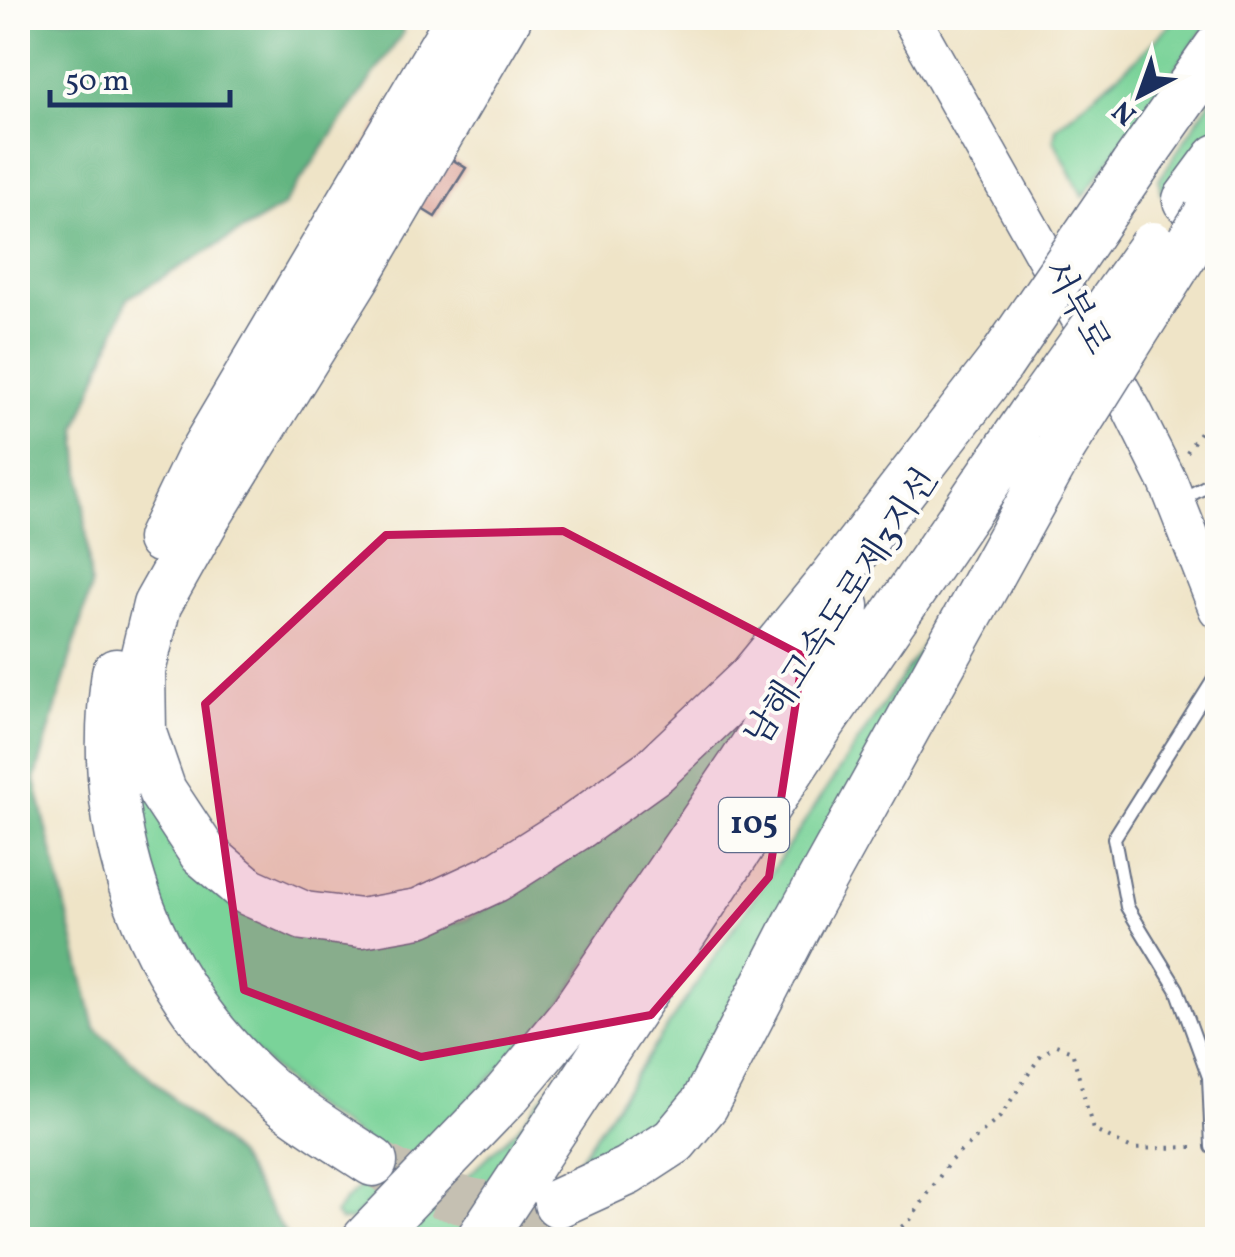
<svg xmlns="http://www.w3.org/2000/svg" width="1235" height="1257" font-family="Vollkorn,'Noto Serif KR',serif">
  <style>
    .green { fill: #7ad399; stroke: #4a817c; stroke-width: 2.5 }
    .forest { fill: #63b581; stroke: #3f7270; stroke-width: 2.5 }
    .building { fill: #d99d93 }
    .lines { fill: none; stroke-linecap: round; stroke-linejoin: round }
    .highway-tunnel { stroke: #c5c0b2; stroke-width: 48; stroke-dasharray: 48 24; stroke-linecap: butt }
    .lane-casing { stroke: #656e83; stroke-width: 16 }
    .secondary-casing { stroke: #656e83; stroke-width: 41 }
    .highway-casing { stroke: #656e83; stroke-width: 51 }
    .path { stroke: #656e83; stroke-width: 4; stroke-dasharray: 2.5 8; stroke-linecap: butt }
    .lane { stroke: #fff; stroke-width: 12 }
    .secondary { stroke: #fff; stroke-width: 38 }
    .highway { stroke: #fff; stroke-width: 48 }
    .highway-bridge-casing { stroke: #656e83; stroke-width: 51; stroke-linecap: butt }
    .highway-bridge { stroke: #fff; stroke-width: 48 }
    .marked { fill: #c2185b; fill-opacity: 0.2; stroke: #c2185b; stroke-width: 8; stroke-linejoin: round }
    .labels { text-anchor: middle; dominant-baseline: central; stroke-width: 8; stroke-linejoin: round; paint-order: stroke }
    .shield { fill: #fdfcf7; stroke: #5f6c8c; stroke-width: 2.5 }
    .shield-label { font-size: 32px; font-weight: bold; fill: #1b2f5e }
    .street-label { font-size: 35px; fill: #1b2f5e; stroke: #fdfcf7 }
  </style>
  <rect width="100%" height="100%" fill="#fdfcf7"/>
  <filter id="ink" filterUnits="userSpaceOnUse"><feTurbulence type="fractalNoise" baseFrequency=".01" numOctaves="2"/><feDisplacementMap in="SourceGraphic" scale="20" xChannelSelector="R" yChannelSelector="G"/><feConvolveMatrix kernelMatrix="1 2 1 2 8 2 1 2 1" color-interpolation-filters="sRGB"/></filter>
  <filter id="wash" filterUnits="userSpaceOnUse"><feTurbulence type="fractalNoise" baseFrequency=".0048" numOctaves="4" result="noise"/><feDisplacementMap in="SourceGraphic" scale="40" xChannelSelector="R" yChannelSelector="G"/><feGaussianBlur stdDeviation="2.25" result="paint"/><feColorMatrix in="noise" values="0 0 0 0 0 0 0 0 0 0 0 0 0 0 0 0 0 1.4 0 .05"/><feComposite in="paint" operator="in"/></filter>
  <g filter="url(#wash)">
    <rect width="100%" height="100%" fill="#efe4c7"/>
    <path class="green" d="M1177,18H1212L1083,197L1054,140L1056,128L1137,58Z
      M1217,90V128L1172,191L1161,194L1159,180Z
      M989,546L669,1126L561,1186Z
      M766,691L559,1008L352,1220L340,1221L335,1214L344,1202L392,1158L310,1105L209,1008L143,884L134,731L147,783L320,940L391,942L466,919L547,873Z
      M609,1010L463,1239L401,1240L518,1128Z"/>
    <path class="forest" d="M18,18H401L403,33L282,207L128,298L77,429L91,587L35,780L95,1028L236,1155L288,1238L285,1239H18Z"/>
    <g id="blocks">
      <path class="building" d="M383,117L466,168L435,217L353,166Z"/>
    </g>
  </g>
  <g filter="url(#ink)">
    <use href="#blocks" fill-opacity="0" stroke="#656e83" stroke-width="2.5"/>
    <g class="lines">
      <path class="highway-tunnel" d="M373,1162C444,1199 477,1213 558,1203"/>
      <defs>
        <path id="lane" d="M1179,501L1218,480
          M1212,1147L1209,1077L1177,989L1127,907L1114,838L1218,673"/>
        <path id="secondary" d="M911,18L1132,410L1168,482L1218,609"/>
        <path id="highway" d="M507,18L356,276L207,516L157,605L141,671L142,733L162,791L203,853L248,891L304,916L361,923L419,913L495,878L577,826L655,770L752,678L833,579L1000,363
          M1134,167L1218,48
          M1187,200L1218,158
          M161,539L200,458L460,18
          M116,673C95,820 139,961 244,1067C281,1105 329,1133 373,1162
          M558,1203L628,1171L674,1141L704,1105L799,921L1060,450
          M366,1240L507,1094L573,1015L743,764L845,606
          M480,1240L821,723L1033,414"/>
      </defs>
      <use href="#lane" class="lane-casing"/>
      <use href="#secondary" class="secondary-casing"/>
      <use href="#highway" class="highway-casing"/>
      <path class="path" d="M1187,452L1218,404
        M885,1240L911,1219L950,1161L1000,1117L1041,1055L1056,1045L1072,1051L1093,1130L1132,1149L1192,1147
        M1210,1240L1212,1166"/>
      <use href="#lane" class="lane"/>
      <use href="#secondary" class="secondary"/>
      <use href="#highway" class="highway"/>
      <defs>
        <path id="highway-bridge" d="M1000,363L1134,167
          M1033,414L1153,246
          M1060,450L1207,216"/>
      </defs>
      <use href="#highway-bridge" class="highway-bridge-casing"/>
      <use href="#highway-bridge" class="highway-bridge"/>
    </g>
  </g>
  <path class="marked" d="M563,531L803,656L769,877L651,1015L421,1057L244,990L205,704L386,535Z"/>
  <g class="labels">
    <rect class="shield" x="719" y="798" width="70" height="54" rx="8"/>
    <g class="shield-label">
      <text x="754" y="825">105</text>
    </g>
    <g class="street-label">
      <text transform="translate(1075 308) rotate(61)">서부로</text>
      <text transform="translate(843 608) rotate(-57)">남해고속도로제3지선</text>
    </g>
  </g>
  <rect width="1235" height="1257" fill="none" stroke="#fdfcf7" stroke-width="60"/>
  <g transform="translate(1140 95) rotate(221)" stroke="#fdfcf7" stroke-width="8" paint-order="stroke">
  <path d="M0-8L18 38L0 25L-18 38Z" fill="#1b2f5e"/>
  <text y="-15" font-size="28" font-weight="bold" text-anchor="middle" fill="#1b2f5e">N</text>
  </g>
  <path d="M50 90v15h180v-15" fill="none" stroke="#1b2f5e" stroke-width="5"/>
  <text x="65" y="90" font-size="30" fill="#1b2f5e" stroke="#fdfcf7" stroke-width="8" paint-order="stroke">50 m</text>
</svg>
